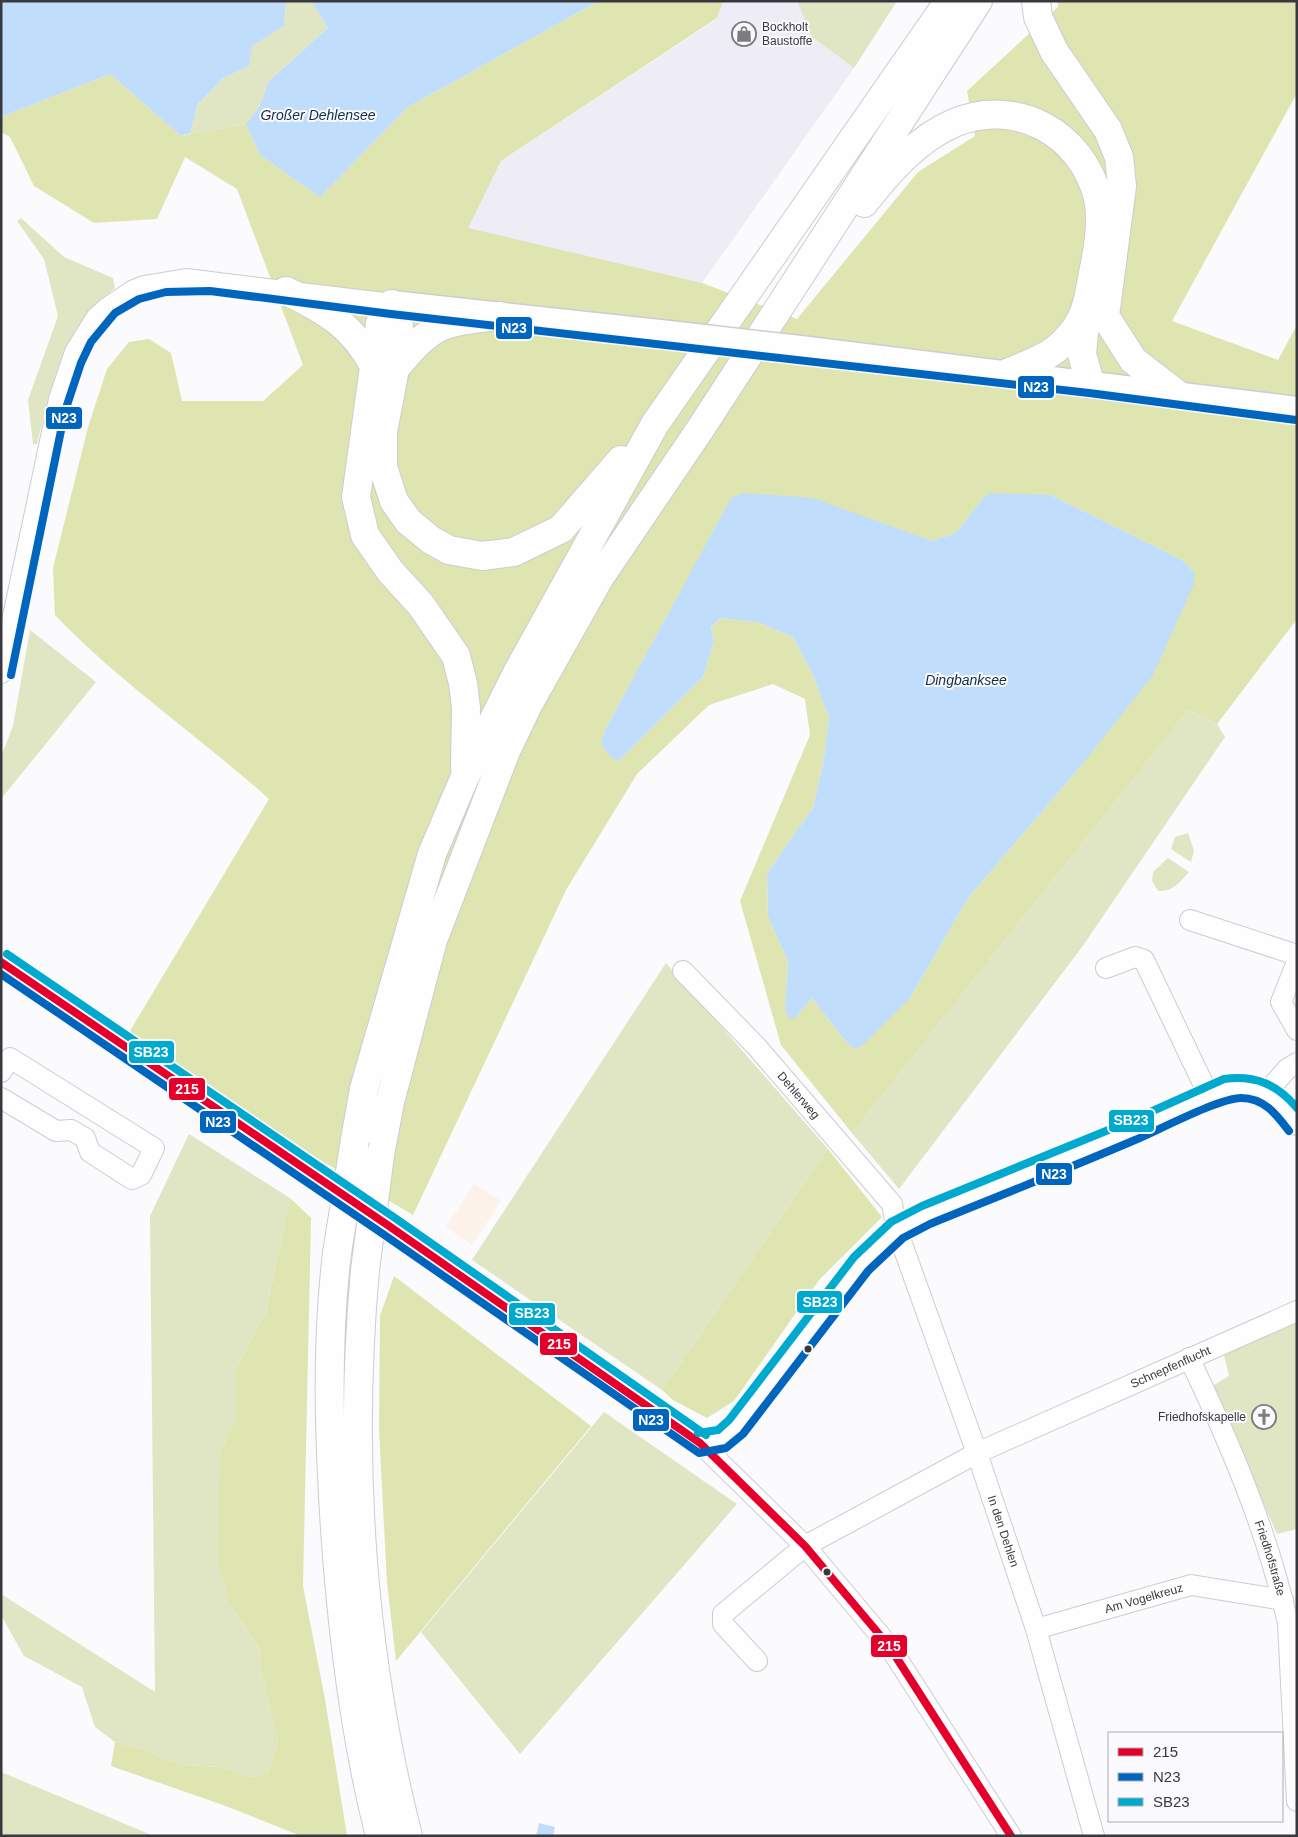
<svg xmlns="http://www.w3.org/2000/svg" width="1298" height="1837" font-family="Helvetica,sans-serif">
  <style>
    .built { fill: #eeecf5 }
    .industrial { fill: #fdf2ea }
    .green { fill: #e0e5c3 }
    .forest { fill: #dee5b0; fill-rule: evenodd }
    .water { fill: #c0ddfb }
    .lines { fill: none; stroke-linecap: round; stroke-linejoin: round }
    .minor-casing { stroke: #cdccd0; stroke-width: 22 }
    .major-casing { stroke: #cdccd0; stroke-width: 29 }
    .highway-casing { stroke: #cdccd0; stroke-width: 30 }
    .minor { stroke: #fefeff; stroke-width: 20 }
    .major { stroke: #fefeff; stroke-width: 26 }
    .highway { stroke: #fefeff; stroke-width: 28 }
    .major-bridge-casing { stroke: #cdccd0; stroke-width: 29; stroke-linecap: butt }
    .highway-bridge-casing { stroke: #cdccd0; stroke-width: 30; stroke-linecap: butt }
    .major-bridge { stroke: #fefeff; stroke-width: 26 }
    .highway-bridge { stroke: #fefeff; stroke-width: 28 }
    .bus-1-casing { stroke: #faf9fd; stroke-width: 11 }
    .bus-2-casing { stroke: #faf9fd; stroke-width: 11 }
    .bus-3-casing { stroke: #faf9fd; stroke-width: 11 }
    .bus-1 { stroke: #e4002b; stroke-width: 8 }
    .bus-2 { stroke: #0065bd; stroke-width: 8 }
    .bus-3 { stroke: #00a9ce; stroke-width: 8 }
    .bus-dot { fill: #39383e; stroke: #faf9fd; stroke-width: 2 }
    .labels { text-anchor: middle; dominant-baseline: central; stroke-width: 4; stroke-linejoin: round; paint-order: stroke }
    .poi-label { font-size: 12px; fill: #39383e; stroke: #faf9fd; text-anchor: start }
    .street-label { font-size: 12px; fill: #39383e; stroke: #faf9fd }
    .water-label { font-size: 14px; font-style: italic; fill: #0f2e49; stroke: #faf9fd }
    .line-badge { stroke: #faf9fd; stroke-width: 2 }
    .badge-label { font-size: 14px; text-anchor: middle; font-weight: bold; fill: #fff }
  </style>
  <rect width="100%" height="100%" fill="#fbfafc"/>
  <path class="built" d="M723,1H797L812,37L854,68L702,283L467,229L501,161L717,19Z"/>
  <path class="industrial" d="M474,1184L501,1201L472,1245L446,1227Z"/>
  <path class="green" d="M286,1H311L328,28L269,81L259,107L246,124L181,136L191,132L197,105L223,78L248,66L252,46L284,26Z
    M797,1H897L854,68L812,37Z
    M21,218L64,257L113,278L115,288C61,330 53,382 37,444H33L28,400L58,316L44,259L17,221Z
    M30,630L96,682L1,799V757L13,726Z
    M1188,710L1217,724L1225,737L1082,947L899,1189L852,1133Z
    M1188,833L1194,851L1191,862L1171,849L1175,837Z
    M1168,858L1189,872C1180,882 1173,892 1158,891L1152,881L1153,872Z
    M666,963L828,1149L662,1390L472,1260Z
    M189,1134L290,1198L266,1312L236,1368V1416L220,1454L231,1606L259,1647L262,1675L278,1742L268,1773L250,1777L221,1767L182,1765L136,1747L115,1742L95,1727L82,1687L24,1656L1,1615V1594L155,1692L150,1216Z
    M1297,1319V1529L1277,1534L1211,1387L1229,1376L1223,1351Z
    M604,1412L737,1504L520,1754L421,1632Z
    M1,1772L154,1836H1Z"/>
  <path class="forest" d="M599,1H723L717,18L501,161L468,228L702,283L797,319L918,172L975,136L967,91L1058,7V1H1297V93L1172,321L1278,360L1297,325V619L1217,724L1188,710L852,1133L781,1045L740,901L810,735L805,699L773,684L709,705L637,774L566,890L413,1215L317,1158L130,1031L269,799C199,736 120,683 55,615L53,568L88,427L107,369L129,342L149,339L171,353L182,401H263L303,365L237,189L185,157L157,219L94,223L34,186L10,137L1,132V117L110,74L181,136L246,124L260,155L320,197L408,107ZM1051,495L1182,560L1194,572L1080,767L968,898L910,998L855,1049L847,1043L812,998L796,1017L785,1009L788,961L768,917L767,873L813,808L823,764L829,718L813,675L793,637L757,622L720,618L711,627L714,641L703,677L619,761L601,743L605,730L731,499L894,528L932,541L956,533L983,498Z
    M828,1149L882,1217L819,1280L734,1401L707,1418L673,1400L662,1390Z
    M290,1198L311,1218L303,1586L325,1699L347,1836H301L223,1805L111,1766L115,1742L136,1747L182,1765L221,1767L250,1777L268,1773L278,1742L262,1675L259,1647L231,1606L217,1559L220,1454L236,1416V1368L266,1312Z
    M394,1276L591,1426L396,1661L387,1583L379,1429L380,1316Z"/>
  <path class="water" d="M1,1H286L284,26L252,46L249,66L223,78L197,105L191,132L181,136L110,74L1,117Z
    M311,1H599L408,107L320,197L260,155L246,124L259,107L269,81L328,28Z
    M743,493L813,498L932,541L956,533L983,498L991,493L1051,495L1182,560L1194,572V584L1153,675L1080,767L968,898L910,998L863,1045L855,1049L847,1043L812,998L796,1017L789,1019L785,1009L788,961L768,917L767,873L813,808L823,764L829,718L813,675L793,637L757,622L720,618L711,627L714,641L703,677L619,761L608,755L601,743L605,730L731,498Z
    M539,1823L555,1827L553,1836H536Z"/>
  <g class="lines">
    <defs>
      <g id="minor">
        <path d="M1,673L59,399L75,352L96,318L107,308L132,291L144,286L186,279L392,304"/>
        <path d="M1190,920L1297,955"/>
        <path d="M1,962L389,1226L700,1443L805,1546L889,1646L1011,1836"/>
        <path d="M1297,962L1281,1002L1297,1030"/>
        <path d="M1106,968L1135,957L1144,960L1209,1096"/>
        <path id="s1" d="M683,971L756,1046L892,1204L897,1230L977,1453L1036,1629L1094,1836"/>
        <path d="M1,1072L10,1058L154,1148L141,1175L132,1179L90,1152L85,1138L71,1130L56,1131L1,1098"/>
        <path d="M1267,1092L1287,1069L1297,1063"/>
        <path id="s2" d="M1189,1358C1230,1443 1267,1530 1288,1623L1297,1801"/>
        <path d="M700,1443L722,1439L736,1427L861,1264L897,1230L926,1215L1132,1131L1227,1089C1263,1084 1277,1097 1297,1125"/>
        <path id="s3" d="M1036,1629L1191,1585L1283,1600"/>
        <path id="s4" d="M757,1661L723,1624V1614L805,1546L977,1453L1297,1311"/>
      </g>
      <path id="major" d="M392,304L669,334
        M800,349L1297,410"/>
      <path id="highway" d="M1036,1L1038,17L1054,51L1108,130L1119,157L1122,186L1105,316L1133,360L1177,394
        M864,203C888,172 917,139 954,123C1016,97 1082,133 1098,198C1103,221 1098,250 1093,273C1088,301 1086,320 1065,341C1049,358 1026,365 1005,374
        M286,291C326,310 353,326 374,366
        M392,304L399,327L395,369L383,432V467L394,501L408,521L431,540L449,550L482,556L514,552L561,529L621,460
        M392,304L380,324L356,497L365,535L390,571L421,605L456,656L463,683L466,708L465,768
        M1086,313L1082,354L1090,383
        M395,369C408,353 425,332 445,325C462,319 482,318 500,316
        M355,1140L364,1089L432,854L464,779L517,673L655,424L949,1
        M380,1155L390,1102L433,940L506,751L528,705L600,577L701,428L978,1
        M337,1253C326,1345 329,1436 335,1529C342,1632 354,1735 380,1836
        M365,1270C348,1458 361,1653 408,1836"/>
    </defs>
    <use href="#minor" class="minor-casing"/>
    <use href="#major" class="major-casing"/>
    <use href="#highway" class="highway-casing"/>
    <use href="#minor" class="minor"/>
    <use href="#major" class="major"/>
    <use href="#highway" class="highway"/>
    <defs>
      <path id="major-bridge" d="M669,334L800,349"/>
      <path id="highway-bridge" d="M337,1253L355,1140
        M365,1270L380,1155"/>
    </defs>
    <use href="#major-bridge" class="major-bridge-casing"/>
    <use href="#highway-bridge" class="highway-bridge-casing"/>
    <use href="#major-bridge" class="major-bridge"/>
    <use href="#highway-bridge" class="highway-bridge"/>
    <defs>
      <path id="bus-1" d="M1,962L389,1226L700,1443L805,1546L889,1646L1011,1836"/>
      <path id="bus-2" d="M11,675L65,411L81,363L91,342L115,313L139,299L166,292L210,291L391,314L1089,393L1296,420
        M1,974L383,1234L699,1453L726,1448L743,1434L868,1271L903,1238L930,1224C999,1196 1067,1169 1135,1140C1159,1130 1219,1098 1241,1098C1264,1098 1276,1114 1289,1131"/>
      <path id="bus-3" d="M7,954L395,1218L706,1435
        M698,1433L718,1430L729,1420L854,1257L891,1222L922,1206L1128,1122L1224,1079C1255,1075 1277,1084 1297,1108"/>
    </defs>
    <use href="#bus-1" class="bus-1-casing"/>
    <use href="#bus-2" class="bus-2-casing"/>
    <use href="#bus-3" class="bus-3-casing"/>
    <use href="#bus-1" class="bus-1"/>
    <use href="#bus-2" class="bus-2"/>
    <use href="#bus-3" class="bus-3"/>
  </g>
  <defs>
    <symbol id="shop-ring" viewBox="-11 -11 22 22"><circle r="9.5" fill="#faf9fd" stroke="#7d7c80" stroke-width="1.5"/><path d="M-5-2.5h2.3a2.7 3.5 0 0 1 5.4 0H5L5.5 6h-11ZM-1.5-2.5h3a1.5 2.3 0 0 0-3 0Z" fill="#7d7c80"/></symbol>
    <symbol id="church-ring" viewBox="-11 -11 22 22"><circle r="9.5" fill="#faf9fd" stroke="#7d7c80" stroke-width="1.5"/><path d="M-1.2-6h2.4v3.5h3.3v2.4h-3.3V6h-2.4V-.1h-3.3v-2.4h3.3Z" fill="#7d7c80"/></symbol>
  </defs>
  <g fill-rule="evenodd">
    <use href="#shop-ring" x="730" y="20" width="28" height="28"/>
    <use href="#church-ring" x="1250" y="1403" width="28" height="28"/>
  </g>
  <g class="bus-dot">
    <circle cx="808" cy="1349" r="4.5"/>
    <circle cx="827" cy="1572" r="4.5"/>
  </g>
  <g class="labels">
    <g class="poi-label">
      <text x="762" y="27">Bockholt<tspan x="762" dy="14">Baustoffe</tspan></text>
      <text x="1246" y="1417" text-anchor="end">Friedhofskapelle</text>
    </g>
    <g class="street-label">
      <text stroke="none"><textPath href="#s1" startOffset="170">Dehlerweg</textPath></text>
      <text stroke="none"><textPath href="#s4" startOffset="574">Schnepfenflucht</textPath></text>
      <text stroke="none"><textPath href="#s1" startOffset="659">In den Dehlen</textPath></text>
      <text stroke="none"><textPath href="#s2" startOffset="216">Friedhofstraße</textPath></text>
      <text stroke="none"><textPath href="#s3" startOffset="112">Am Vogelkreuz</textPath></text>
    </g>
    <g class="water-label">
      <text x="318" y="115">Großer Dehlensee</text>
      <text x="966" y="680">Dingbanksee</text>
    </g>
  </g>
  <g class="line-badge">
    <rect x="495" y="316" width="38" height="24" rx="5" fill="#0065bd"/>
    <rect x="1017" y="375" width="38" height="24" rx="5" fill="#0065bd"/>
    <rect x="45" y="406" width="38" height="24" rx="5" fill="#0065bd"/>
    <rect x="128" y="1040" width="47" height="24" rx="5" fill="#00a9ce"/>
    <rect x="168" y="1077" width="38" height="24" rx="5" fill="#e4002b"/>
    <rect x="1108" y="1109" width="47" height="24" rx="5" fill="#00a9ce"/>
    <rect x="199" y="1110" width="38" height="24" rx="5" fill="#0065bd"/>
    <rect x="1035" y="1162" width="38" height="24" rx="5" fill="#0065bd"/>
    <rect x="796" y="1290" width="47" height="24" rx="5" fill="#00a9ce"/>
    <rect x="508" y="1302" width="48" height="24" rx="5" fill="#00a9ce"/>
    <rect x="539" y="1332" width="39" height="24" rx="5" fill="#e4002b"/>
    <rect x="632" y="1408" width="38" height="24" rx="5" fill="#0065bd"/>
    <rect x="870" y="1634" width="38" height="24" rx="5" fill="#e4002b"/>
  </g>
  <g class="badge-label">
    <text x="514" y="333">N23</text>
    <text x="1036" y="392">N23</text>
    <text x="64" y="423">N23</text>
    <text x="151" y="1057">SB23</text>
    <text x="187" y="1094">215</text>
    <text x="1131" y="1125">SB23</text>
    <text x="218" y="1127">N23</text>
    <text x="1054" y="1179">N23</text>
    <text x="820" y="1307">SB23</text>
    <text x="532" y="1318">SB23</text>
    <text x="559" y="1349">215</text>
    <text x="651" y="1425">N23</text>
    <text x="889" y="1651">215</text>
  </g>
  <rect width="1298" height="1837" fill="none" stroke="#39383e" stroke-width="5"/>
  <rect x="1108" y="1732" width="175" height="90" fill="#faf9fd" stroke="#adacb1"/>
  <rect x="1118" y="1748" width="25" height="8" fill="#e4002b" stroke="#adacb1"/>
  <text x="1153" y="1757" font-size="15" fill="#39383e">215</text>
  <rect x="1118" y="1773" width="25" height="8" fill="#0065bd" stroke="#adacb1"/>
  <text x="1153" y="1782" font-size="15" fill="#39383e">N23</text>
  <rect x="1118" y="1798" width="25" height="8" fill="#00a9ce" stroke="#adacb1"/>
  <text x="1153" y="1807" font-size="15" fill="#39383e">SB23</text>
</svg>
